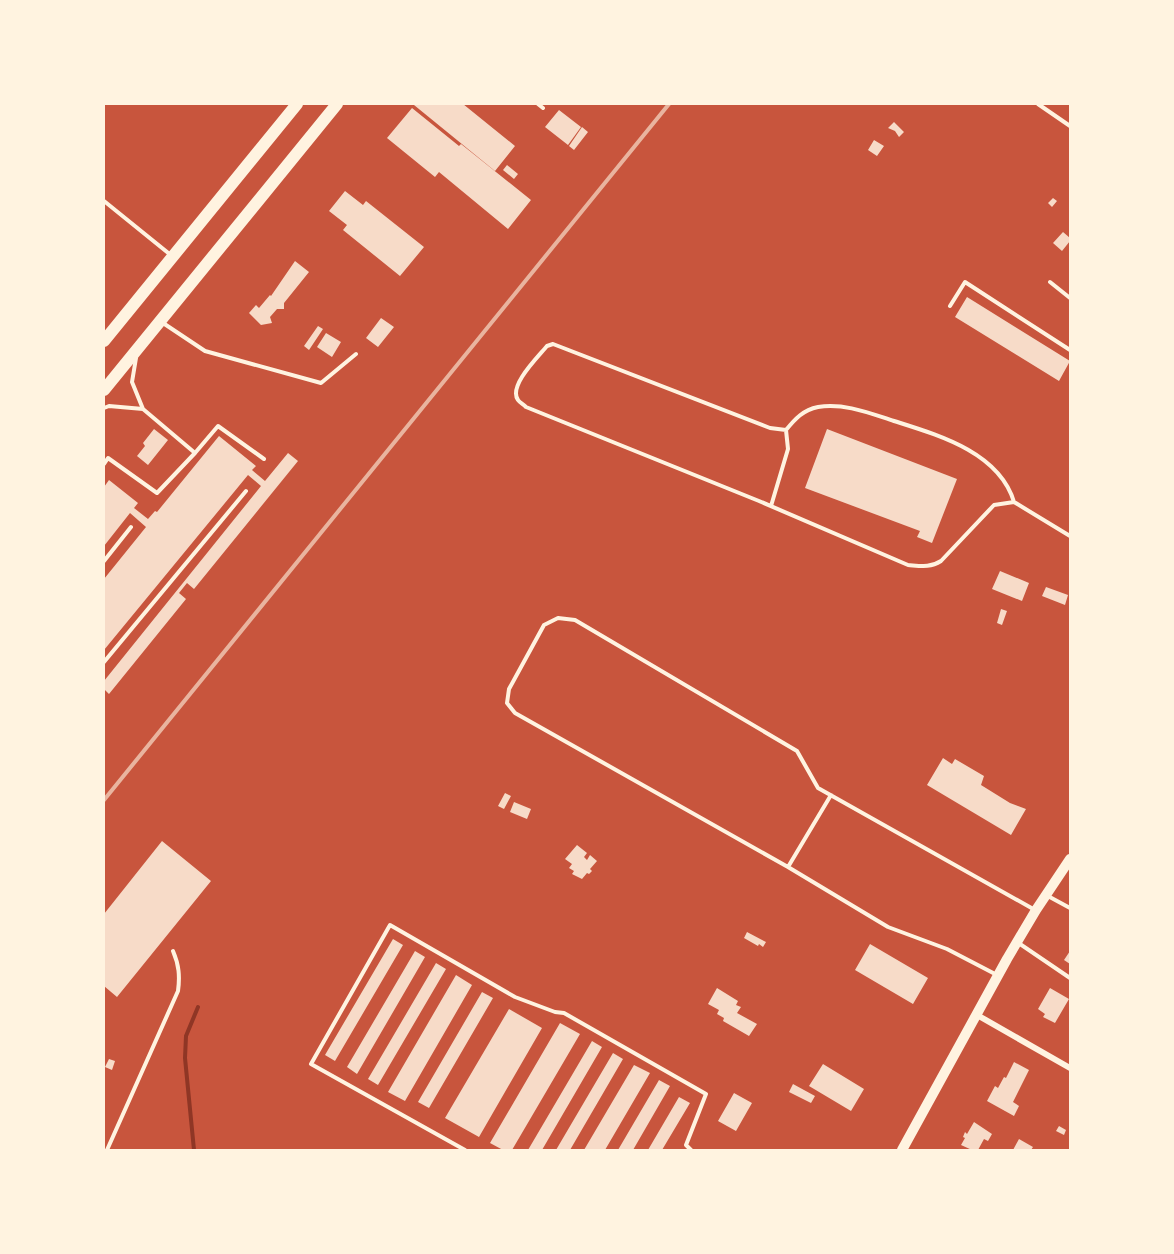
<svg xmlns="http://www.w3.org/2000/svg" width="1174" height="1254" font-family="'Source Serif 4',serif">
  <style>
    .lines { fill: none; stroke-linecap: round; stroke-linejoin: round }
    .stream { stroke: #8f3625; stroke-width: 4 }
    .building { fill: #f7dbc8 }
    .service { stroke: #fff3e0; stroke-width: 4 }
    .minor { stroke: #fff3e0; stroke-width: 6 }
    .secondary { stroke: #fff3e0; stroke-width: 10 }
    .trunk { stroke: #fff3e0; stroke-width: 12 }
    .rail { stroke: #e9b49f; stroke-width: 4 }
  </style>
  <rect width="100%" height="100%" fill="#c8553d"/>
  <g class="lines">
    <path class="stream" d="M194,1150L185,1058L186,1036L198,1007"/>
  </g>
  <path class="building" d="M415,104H463L515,146L495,171L414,105Z
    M412,108L459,146L461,144L531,200L508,229L439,172L435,177L387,138Z
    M559,110L581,127L568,145L545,127Z
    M894,122L904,132L899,137L895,131L888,128Z
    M582,127L588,132L574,150L569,146Z
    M874,140L884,146L877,156L868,150Z
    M507,165L518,174L514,179L503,170Z
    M345,191L363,205L366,201L424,247L400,276L343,230L347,225L329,211Z
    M1053,198L1057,201L1052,207L1048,203Z
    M1063,232L1070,238V241L1062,251L1053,243Z
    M295,261L309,272L284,303V309H277L270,317L272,323L261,325L249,313L256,305L259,308L270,295L271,296Z
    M967,297L1070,361L1059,381L955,317Z
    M381,318L394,327L378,347L366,338Z
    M318,326L323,329L309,350L304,346Z
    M326,333L341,342L332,357L317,347Z
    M154,429L168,440L148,465L137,456L145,446L143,443Z
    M827,429L957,479L932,543L917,537L920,531L805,488Z
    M219,436L256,466L252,470L265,481L288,453L298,461L194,589L187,583L179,593L186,599L109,694L104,689V681L261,486L248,475L104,650V579L146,527L130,513L104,546V487L109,480L138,503L134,508L148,519L155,511L157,512Z
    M1000,571L1029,583L1022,601L992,589Z
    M1046,587L1068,595L1065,605L1042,596Z
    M1001,609L1007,611L1002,625L997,623Z
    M943,758L952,764L955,759L984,776L981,785L1010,803L1026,809L1011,835L927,785Z
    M505,793L511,796L504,809L498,806Z
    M514,802L531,809L527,819L510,812Z
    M162,841L211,881L117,997L104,986V914Z
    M577,845L587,853L584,857L587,860L590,855L597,861L590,869L592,871L589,874L587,873L582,879L572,874L574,871L569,868L572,864L565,859Z
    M747,932L766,942L763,947L759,944L758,946L744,938Z
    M393,939L403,945L335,1061L325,1055Z
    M870,944L928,978L913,1004L855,970Z
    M415,951L425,957L357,1074L347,1067Z
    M1070,951V964L1064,960Z
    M436,963L446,969L378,1085L368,1079Z
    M456,975L472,985L405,1101L388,1092Z
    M717,988L738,1001L736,1005L741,1007L737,1013L757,1024L749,1036L723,1021L724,1018L717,1014L719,1010L708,1004Z
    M1050,988L1069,999L1055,1023L1043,1017L1045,1014L1038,1009Z
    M482,992L493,998L429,1108L418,1102Z
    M509,1009L542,1028L479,1137L445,1118Z
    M560,1023L580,1034L512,1150H503L490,1143Z
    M592,1041L602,1047L542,1150H528Z
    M613,1053L623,1059L570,1150H556Z
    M109,1059L115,1061L112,1070L105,1067Z
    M1014,1062L1029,1070L1013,1102L1019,1106L1014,1116L987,1101L995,1086L998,1088L1004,1077L1006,1078Z
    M823,1064L864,1089L851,1111L809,1086Z
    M634,1065L650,1073L605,1150H584Z
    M659,1080L670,1086L633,1150H618Z
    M793,1084L815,1096L811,1103L789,1092Z
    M734,1093L752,1103L736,1131L718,1121Z
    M679,1097L690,1103L662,1150H648Z
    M974,1122L992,1134L988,1141L984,1139L978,1150H972L961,1145L965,1138L963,1137L965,1132L967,1134Z
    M1059,1126L1066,1130L1064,1135L1056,1131Z
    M1019,1139L1033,1147L1031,1150H1013Z"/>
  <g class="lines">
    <path class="service" d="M538,104L543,108
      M1038,104L1070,126
      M104,201L172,256
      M1050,282L1070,298
      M950,306L965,282L1070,350
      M163,323L205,351L321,383L356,354
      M136,358L132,382L143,409L195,453L218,426L264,459
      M104,408L109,406L143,409
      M786,430L770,428L553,344L547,346C538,357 508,386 518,400C520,403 523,404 526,407L759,501L908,565C921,566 930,568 941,561L994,505L1014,502
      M104,464L108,458L157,493L195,453
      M771,506L788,449L786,430C795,419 803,410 818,407C845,403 869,413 894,421C938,435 999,452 1014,502L1070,536
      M104,561L131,527
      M104,662L246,491
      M788,867L831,795
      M1046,895L1070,908
      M1017,942L1070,978
      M997,975L947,949L888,927L788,867L515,713L507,703L509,689L544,625L558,618L575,620L797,751L818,788L1035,910
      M107,1150L178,991C180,976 179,965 173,951
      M465,1150L311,1064L390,925L515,997L555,1012L564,1013L706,1094L686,1145L691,1150"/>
    <path class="minor" d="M977,1015L1070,1068"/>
    <path class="secondary" d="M902,1150L1007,959L1036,910L1070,859"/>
    <path class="trunk" d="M104,341L297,104
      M104,390L337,104"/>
    <path class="rail" d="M104,800L669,104"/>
  </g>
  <rect width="1174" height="1254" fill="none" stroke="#fff3e0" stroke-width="210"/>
</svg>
